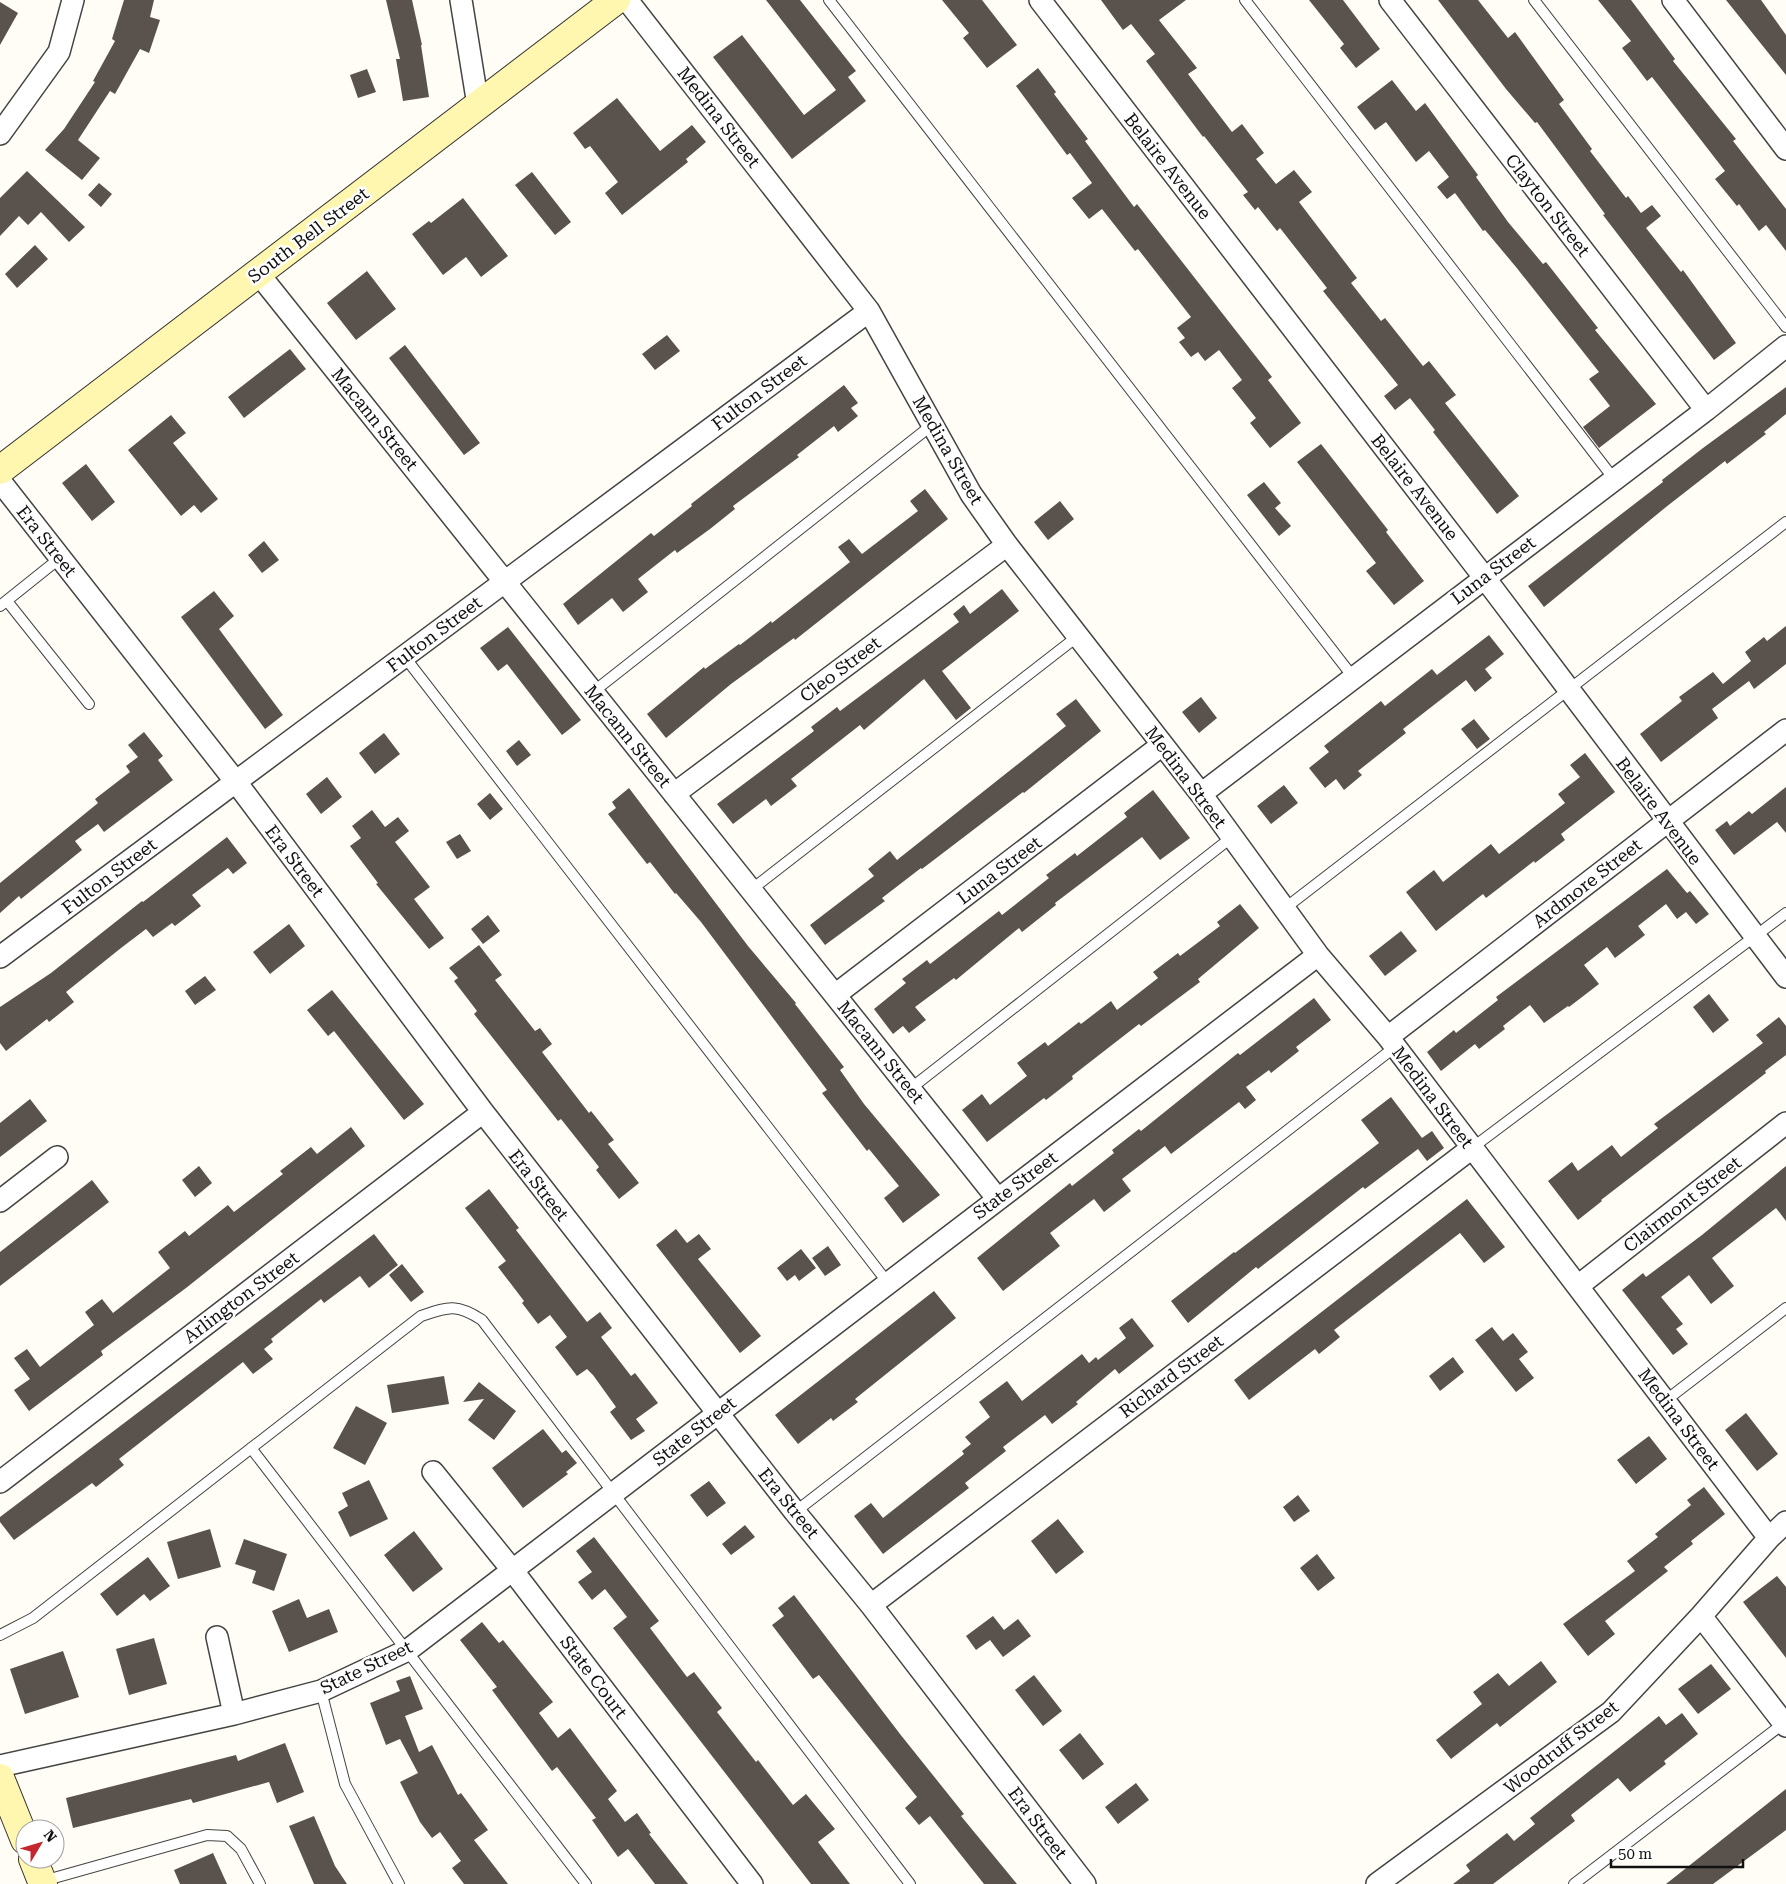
<svg xmlns="http://www.w3.org/2000/svg" width="1786" height="1884" font-family="'Roboto Serif',serif">
  <style>
    .building { fill: #5a524d }
    .lines { fill: none; stroke-linecap: round; stroke-linejoin: round }
    .service-casing { stroke: #444; stroke-width: 12 }
    .minor-casing { stroke: #444; stroke-width: 24 }
    .secondary-casing { stroke: #333; stroke-width: 30 }
    .service { stroke: #fff; stroke-width: 10 }
    .minor { stroke: #fff; stroke-width: 21 }
    .secondary { stroke: #fff6b0; stroke-width: 28 }
    .labels { text-anchor: middle; dominant-baseline: central; stroke-width: 5; stroke-linejoin: round; paint-order: stroke }
    .street-label { font-size: 18px; fill: #111; stroke: #fff }
  </style>
  <rect width="100%" height="100%" fill="#fffdf5"/>
  <path class="building" d="M124,0H154L150,17L160,20L149,53L140,49L115,94L110,91L78,140L100,158L82,180L45,150L64,129L95,82L93,81L115,41L112,39Z
    M386,0H412L422,45H421L429,97L403,101L396,59H400Z
    M766,0H800L856,71L848,77L866,101L792,159L713,57L742,35L804,115L836,90Z
    M942,0H982L1017,45L987,68L963,38L969,33Z
    M1101,0H1186L1159,20L1197,68L1188,74L1232,132L1242,124L1264,153L1256,159L1276,184L1294,170L1312,192L1299,202L1357,278L1351,283L1381,321L1385,318L1423,366L1429,361L1456,395L1445,403L1519,496L1497,514L1433,432L1435,430L1410,398L1395,410L1384,396L1398,385L1323,291L1327,288L1280,228L1277,231L1258,207L1255,210L1243,195L1248,192L1204,136L1203,137L1146,61L1155,54L1131,24L1123,30Z
    M1309,0H1343L1380,49L1356,68L1340,48L1344,44Z
    M1438,0H1478L1508,38L1515,32L1564,100L1559,104L1592,149L1590,151L1626,198L1628,196L1641,213L1652,205L1661,216L1646,228L1681,272L1683,270L1736,343L1714,360L1603,215L1605,214L1537,122L1535,123L1506,89Z
    M1598,0H1631L1675,59L1673,61L1736,139L1733,141L1786,209V251L1766,225L1759,231L1739,204L1737,206L1715,179L1725,171L1652,77L1647,81L1622,48L1631,41Z
    M1726,0H1761L1786,35V75Z
    M0,2L18,13L0,45Z
    M1038,68L1056,92L1054,94L1088,139L1085,141L1134,207L1137,204L1272,377L1268,380L1301,423L1270,448L1250,423L1256,418L1232,388L1242,380L1219,350L1205,361L1198,352L1191,357L1179,342L1185,338L1177,328L1191,317L1138,249L1135,251L1102,209L1089,219L1072,198L1092,183L1070,153L1067,155L1016,86Z
    M367,69L376,92L358,98L350,75Z
    M1392,80L1416,111L1425,103L1478,175L1476,177L1508,222L1543,264L1546,262L1598,328L1595,330L1656,404L1599,448L1583,427L1610,406L1589,379L1599,372L1516,267L1485,230L1483,231L1455,193L1447,199L1437,187L1449,177L1429,151L1416,162L1386,122L1375,130L1357,107Z
    M617,98L660,151L692,125L706,142L686,159L688,162L622,215L605,193L618,182L590,146L585,149L573,133Z
    M27,171L85,227L69,242L41,212L28,225L19,216L0,236V198Z
    M532,172L571,222L555,235L515,185Z
    M99,183L112,194L101,207L88,195Z
    M463,198L508,256L481,277L466,257L443,275L412,234L429,221L431,223Z
    M35,245L48,259L17,288L5,274Z
    M367,271L396,309L356,340L327,303Z
    M667,335L680,351L655,370L642,354Z
    M405,345L480,443L464,455L389,358Z
    M290,349L306,369L244,418L228,397Z
    M844,385L858,403L851,408L858,416L838,432L834,426L797,455L799,457L733,506L735,509L710,529L677,553L675,550L638,579L648,592L623,612L612,598L578,625L563,604L651,533L654,536L692,506L691,504Z
    M1786,387V414L1764,432L1766,434L1727,464L1725,461L1666,507L1544,607L1528,586L1663,482L1662,480L1703,448Z
    M171,415L186,433L173,443L218,499L201,513L194,505L181,516L128,450Z
    M1321,444L1388,530L1386,532L1424,581L1394,605L1366,571L1376,563L1297,462Z
    M86,464L115,502L92,521L62,483Z
    M1264,482L1281,503L1275,508L1291,526L1279,536L1247,495Z
    M925,489L948,519L795,640L794,638L731,684L666,738L647,714L704,667L705,669L739,644L740,645L771,621L772,623L850,562L838,547L849,539L862,554L918,511L910,501Z
    M1060,501L1074,519L1048,540L1034,522Z
    M264,541L279,560L262,573L248,555Z
    M1002,589L1019,611L942,671L971,708L956,720L924,679L864,730L860,725L791,779L797,786L771,806L766,799L733,824L717,804L814,731L811,727L837,707L840,711L959,622L953,614L964,605L970,614Z
    M214,591L234,616L219,629L283,715L265,729L181,617Z
    M1786,626V664L1754,689L1749,681L1712,709L1718,718L1661,762L1640,734L1682,701L1679,697L1713,672L1723,684L1751,661L1745,652L1764,637L1767,641Z
    M508,627L581,720L562,735L507,664L498,671L480,648Z
    M1489,635L1504,654L1485,669L1492,678L1475,692L1466,680L1403,729L1406,733L1358,771L1362,775L1344,790L1336,779L1325,788L1309,768L1329,752L1324,746L1381,701L1385,706L1432,669L1437,675Z
    M1201,697L1217,718L1199,733L1182,712Z
    M1076,699L1101,731L1024,793L1023,792L922,869L921,868L882,898L885,901L825,945L810,925L874,876L868,869L890,851L897,860L1066,726L1056,714Z
    M1474,719L1490,739L1477,749L1461,729Z
    M144,732L163,756L158,760L173,780L104,832L98,824L75,841L82,850L21,899L19,896L0,913V883L98,803L95,799L130,772L126,766L138,757L128,745Z
    M384,733L400,754L375,774L359,753Z
    M519,740L531,755L517,766L506,751Z
    M1585,753L1615,792L1561,834L1565,840L1535,863L1534,861L1486,898L1483,894L1436,931L1406,892L1434,870L1443,882L1491,844L1499,854L1565,803L1558,794L1580,777L1570,765Z
    M327,777L342,797L321,814L306,794Z
    M1284,785L1298,803L1271,824L1257,806Z
    M1786,787V833L1777,822L1734,855L1715,830L1727,821L1730,826L1749,811L1752,814Z
    M629,788L748,946L796,1003L795,1004L844,1067L840,1070L864,1104L940,1195L903,1223L884,1198L899,1186L869,1149L867,1151L822,1093L827,1090L701,922L676,893L675,894L650,862L647,864L608,814L616,808L612,802Z
    M1153,790L1190,838L1160,860L1142,837L1055,903L1056,905L1022,932L1019,928L956,980L954,978L915,1007L926,1020L909,1033L903,1026L893,1034L874,1009L906,983L902,979L927,960L930,964L999,911L1002,915L1049,878L1046,875L1075,853L1077,856L1127,817L1124,813Z
    M490,793L503,809L490,820L477,804Z
    M372,810L385,827L398,817L409,831L395,842L430,887L414,899L444,938L429,949L376,884L378,883L350,846L361,838L352,826Z
    M460,834L471,851L457,859L446,842Z
    M227,837L247,863L233,874L228,868L192,895L201,906L175,926L172,923L153,937L146,929L121,948L66,992L74,1002L49,1022L47,1019L6,1051L0,1043V1007L51,973L142,901L143,902Z
    M1667,869L1687,893L1690,891L1709,914L1696,924L1686,912L1677,919L1666,904L1638,926L1645,935L1615,958L1607,947L1584,965L1599,984L1569,1007L1568,1006L1544,1023L1530,1005L1503,1026L1505,1029L1479,1049L1475,1044L1441,1071L1427,1052L1454,1030L1456,1033L1498,1000L1496,997Z
    M1240,904L1259,928L1198,979L1200,982L1141,1026L1139,1024L1072,1076L1073,1079L1046,1100L1044,1098L987,1142L962,1110L982,1094L990,1105L1027,1076L1017,1063L1045,1042L1048,1046L1079,1022L1081,1024L1111,1001L1117,1010L1158,978L1153,972L1178,953L1180,956L1220,926L1217,922Z
    M488,915L500,931L483,944L471,929Z
    M289,924L305,946L270,974L253,952Z
    M1401,931L1417,951L1385,976L1369,956Z
    M479,945L502,975L495,980L535,1031L540,1028L552,1044L542,1052L589,1113L591,1111L614,1140L608,1144L639,1183L619,1199L596,1170L599,1167L561,1119L558,1121L474,1014L477,1011L454,981L458,978L449,968Z
    M205,976L216,990L195,1005L185,991Z
    M332,990L424,1104L404,1120L334,1031L328,1036L307,1010Z
    M1709,994L1729,1020L1713,1033L1693,1007Z
    M1314,998L1331,1020L1296,1047L1299,1051L1271,1073L1269,1070L1246,1087L1256,1100L1245,1109L1239,1102L1171,1154L1165,1146L1122,1179L1131,1191L1104,1212L1094,1199L1050,1233L1060,1246L1003,1291L977,1258L1070,1183L1072,1186L1114,1153L1112,1150L1139,1129L1141,1131L1238,1053L1240,1055Z
    M1779,1017L1786,1026V1055L1765,1071L1766,1073L1601,1200L1602,1201L1578,1220L1548,1181L1572,1162L1578,1171L1612,1145L1621,1157L1658,1128L1654,1124L1763,1043L1756,1035Z
    M1391,1097L1422,1138L1432,1131L1444,1148L1427,1161L1418,1149L1365,1189L1363,1187L1258,1269L1256,1267L1188,1323L1171,1301L1234,1252L1235,1253L1379,1143L1361,1120Z
    M30,1099L47,1121L0,1157V1123Z
    M351,1127L365,1146L186,1288L101,1351L103,1355L29,1411L14,1390L30,1379L14,1358L27,1349L40,1367L94,1325L85,1312L102,1299L113,1313L170,1268L158,1252L185,1231L189,1236L228,1205L234,1212L283,1174L280,1171L311,1147L317,1154Z
    M199,1166L212,1183L195,1197L182,1180Z
    M1786,1166V1221L1776,1208L1712,1258L1734,1286L1711,1304L1689,1275L1661,1297L1683,1324L1676,1329L1688,1344L1673,1355L1622,1290L1643,1273L1646,1277L1702,1235Z
    M92,1180L109,1202L0,1286V1252Z
    M489,1189L519,1228L516,1230L587,1322L600,1312L612,1328L601,1337L631,1376L635,1373L658,1403L636,1419L645,1431L631,1440L610,1412L616,1407L593,1375L587,1369L577,1376L555,1347L567,1337L550,1315L538,1324L522,1303L524,1301L498,1267L506,1261L465,1208Z
    M1467,1199L1505,1247L1484,1263L1460,1233L1334,1330L1340,1337L1319,1354L1315,1349L1249,1400L1234,1380Z
    M676,1229L687,1243L699,1234L711,1249L698,1259L761,1336L740,1353L656,1245Z
    M374,1234L398,1265L369,1288L360,1276L324,1303L321,1299L271,1339L273,1342L264,1349L273,1359L253,1374L243,1362L119,1459L124,1465L96,1487L92,1483L14,1540L0,1522V1517Z
    M828,1246L841,1265L825,1276L812,1258Z
    M801,1249L816,1268L799,1281L795,1275L787,1281L777,1268Z
    M402,1264L424,1292L411,1302L389,1275Z
    M934,1291L956,1318L855,1399L858,1402L833,1421L831,1418L798,1444L775,1415Z
    M1132,1318L1154,1346L1119,1374L1115,1369L1076,1402L1078,1404L1052,1424L1045,1415L1003,1447L1006,1451L965,1483L969,1488L883,1554L854,1516L871,1503L883,1518L964,1454L962,1451L971,1444L965,1437L990,1417L979,1402L1007,1381L1022,1401L1082,1354L1089,1363L1096,1357L1098,1360L1126,1338L1119,1328Z
    M1492,1327L1503,1341L1513,1333L1528,1352L1519,1359L1534,1378L1516,1392L1475,1340Z
    M1453,1357L1464,1372L1440,1391L1429,1376Z
    M444,1376L449,1404L392,1413L387,1385Z
    M479,1382L516,1411L494,1440L468,1420L484,1399L463,1402Z
    M356,1406L387,1423L365,1465L333,1448Z
    M1746,1413L1778,1454L1757,1471L1725,1430Z
    M543,1429L562,1453L566,1450L577,1463L566,1472L568,1474L523,1508L492,1468Z
    M1649,1436L1667,1459L1636,1484L1617,1460Z
    M369,1480L388,1519L350,1537L338,1512L348,1506L342,1493Z
    M709,1481L726,1503L707,1517L690,1495Z
    M1704,1487L1725,1514L1691,1541L1693,1544L1664,1567L1668,1571L1605,1621L1615,1634L1588,1656L1563,1624L1635,1571L1627,1561L1658,1537L1655,1534L1691,1505L1687,1500Z
    M1298,1495L1310,1511L1294,1522L1283,1507Z
    M1058,1519L1084,1552L1056,1574L1031,1541Z
    M745,1525L755,1537L731,1555L722,1544Z
    M210,1529L221,1567L178,1579L167,1542Z
    M414,1531L443,1569L413,1592L384,1555Z
    M594,1537L659,1621L650,1628L687,1677L694,1672L722,1708L717,1712L756,1762L758,1760L793,1805L806,1794L835,1829L818,1842L850,1884H811L613,1628L627,1617L605,1589L592,1600L578,1582L592,1572L576,1551Z
    M244,1539L287,1554L274,1591L252,1583L256,1571L235,1564Z
    M1317,1554L1335,1578L1318,1591L1300,1568Z
    M148,1557L170,1586L150,1601L144,1594L117,1616L100,1594Z
    M1777,1576L1786,1587V1658L1743,1602Z
    M794,1595L900,1734L964,1814L961,1816L1017,1884H984L930,1816L919,1825L905,1808L917,1797L819,1675L813,1679L772,1625L784,1616L778,1608Z
    M299,1599L307,1618L329,1609L338,1632L289,1652L272,1611Z
    M993,1616L1004,1630L1018,1619L1031,1636L1003,1657L990,1640L976,1650L966,1636Z
    M482,1622L499,1643L503,1640L553,1702L539,1713L558,1738L570,1728L617,1791L608,1799L625,1822L637,1813L651,1833L649,1834L688,1884H655L628,1849L618,1857L592,1820L596,1818L557,1767L552,1771L492,1690L497,1687L460,1640Z
    M154,1638L167,1684L129,1695L116,1649Z
    M63,1651L79,1697L25,1714L10,1669Z
    M1541,1661L1557,1682L1500,1727L1497,1723L1451,1759L1436,1740L1482,1704L1473,1692L1498,1673L1509,1686Z
    M1711,1664L1731,1689L1698,1714L1678,1689Z
    M1034,1675L1062,1711L1043,1726L1015,1690Z
    M410,1676L423,1709L405,1716L419,1752L432,1745L458,1795L461,1793L488,1830L474,1840L508,1884H464L452,1868L461,1861L440,1832L432,1838L420,1822L400,1782L418,1773L400,1739L386,1745L370,1703L400,1691L396,1681Z
    M1682,1713L1698,1734L1664,1761L1666,1764L1630,1792L1618,1778L1571,1815L1575,1821L1493,1884H1453L1470,1871L1466,1865L1507,1833L1514,1841L1535,1824L1530,1818L1659,1716L1666,1725Z
    M1080,1733L1104,1764L1083,1780L1059,1750Z
    M285,1743L304,1792L277,1803L269,1782L193,1803L191,1799L73,1828L66,1798L236,1755L238,1761Z
    M1136,1783L1149,1800L1118,1824L1105,1807Z
    M1786,1789V1830L1713,1884H1666Z
    M314,1816L335,1866L347,1884H314L289,1826Z
    M213,1853L227,1884H180L174,1870Z"/>
  <g class="lines">
    <defs>
      <path id="service" d="M829,0L1353,677
        M1245,0L1614,479
        M1534,0L1786,327
        M7,601L89,704
        M0,606L60,558
        M404,656L888,1283
        M593,692L932,425
        M751,890L1078,636
        M1284,909L1786,522
        M910,1089L1232,837
        M1472,1148L1786,913
        M1665,1401L1786,1308
        M251,1448L586,1884
        M795,1512L1395,1047
        M0,1635L33,1618L421,1316C448,1307 456,1303 482,1320L910,1884
        M321,1691L345,1784L399,1884
        M43,1881L207,1835L227,1836L241,1849L260,1884
        M1574,1884L1784,1723"/>
      <path id="minor" d="M461,0L478,105
        M627,0L869,311L971,494L1007,545L1201,794L1318,955L1388,1037L1769,1538
        M1040,0L1484,577L1786,977
        M1390,0L1706,410
        M1673,0L1786,149
        M0,134L59,52L73,0
        M258,273L997,1198
        M0,481L236,782L483,1112L795,1512L871,1605L1085,1884
        M674,794L1007,545
        M1201,794L1706,410L1786,346
        M0,957L869,311
        M835,995L1162,745
        M1388,1037L1786,730
        M0,1201L57,1157
        M1578,1286L1786,1123
        M433,1472L513,1571L752,1884
        M0,1482L483,1112
        M871,1605L1472,1148
        M1701,1616L1786,1726
        M217,1637L234,1714
        M0,1766L234,1714L321,1691L408,1650L1318,955
        M1377,1884L1611,1712L1701,1616L1769,1538L1786,1522"/>
      <path id="secondary" d="M0,470L616,0
        M0,1778L25,1840
        M33,1859L43,1884"/>
    </defs>
    <use href="#service" class="service-casing"/>
    <use href="#minor" class="minor-casing"/>
    <use href="#secondary" class="secondary-casing"/>
    <use href="#service" class="service"/>
    <use href="#minor" class="minor"/>
    <use href="#secondary" class="secondary"/>
  </g>
  <g class="labels">
    <g class="street-label">
      <text transform="translate(719 117) rotate(52)">Medina Street</text>
      <text transform="translate(1168 166) rotate(52)">Belaire Avenue</text>
      <text transform="translate(1548 205) rotate(52)">Clayton Street</text>
      <text transform="translate(308 235) rotate(-37)">South Bell Street</text>
      <text transform="translate(759 392) rotate(-37)">Fulton Street</text>
      <text transform="translate(375 419) rotate(51)">Macann Street</text>
      <text transform="translate(948 450) rotate(60)">Medina Street</text>
      <text transform="translate(1415 487) rotate(52)">Belaire Avenue</text>
      <text transform="translate(47 541) rotate(52)">Era Street</text>
      <text transform="translate(1493 570) rotate(-37)">Luna Street</text>
      <text transform="translate(434 634) rotate(-37)">Fulton Street</text>
      <text transform="translate(840 669) rotate(-37)">Cleo Street</text>
      <text transform="translate(628 736) rotate(51)">Macann Street</text>
      <text transform="translate(1186 777) rotate(53)">Medina Street</text>
      <text transform="translate(1659 811) rotate(53)">Belaire Avenue</text>
      <text transform="translate(295 861) rotate(53)">Era Street</text>
      <text transform="translate(999 870) rotate(-37)">Luna Street</text>
      <text transform="translate(109 876) rotate(-37)">Fulton Street</text>
      <text transform="translate(1587 883) rotate(-38)">Ardmore Street</text>
      <text transform="translate(881 1052) rotate(51)">Macann Street</text>
      <text transform="translate(1433 1097) rotate(53)">Medina Street</text>
      <text transform="translate(539 1185) rotate(52)">Era Street</text>
      <text transform="translate(1015 1185) rotate(-37)">State Street</text>
      <text transform="translate(1682 1204) rotate(-38)">Clairmont Street</text>
      <text transform="translate(241 1297) rotate(-37)">Arlington Street</text>
      <text transform="translate(1171 1376) rotate(-37)">Richard Street</text>
      <text transform="translate(1679 1419) rotate(53)">Medina Street</text>
      <text transform="translate(694 1431) rotate(-38)">State Street</text>
      <text transform="translate(789 1503) rotate(51)">Era Street</text>
      <text transform="translate(366 1667) rotate(-26)">State Street</text>
      <text transform="translate(594 1677) rotate(53)">State Court</text>
      <text transform="translate(1561 1747) rotate(-38)">Woodruff Street</text>
      <text transform="translate(1038 1823) rotate(53)">Era Street</text>
    </g>
  </g>
  <g transform="translate(40 1844) rotate(52)"><circle r="24" fill="#ffffff" stroke="#a0a0a0"/>
  <path d="M0-4L9 19L0 12L-9 19Z" fill="#c4262e"/>
  <text y="-8" font-size="14" font-weight="bold" text-anchor="middle" fill="#111111">N</text>
  </g>
  <path d="M1611 1859v8h132v-8" fill="none" stroke="#111111" stroke-width="2.5"/>
  <text x="1618" y="1859" font-size="15" fill="#111111" stroke="#ffffff" stroke-width="4" paint-order="stroke">50 m</text>
</svg>
